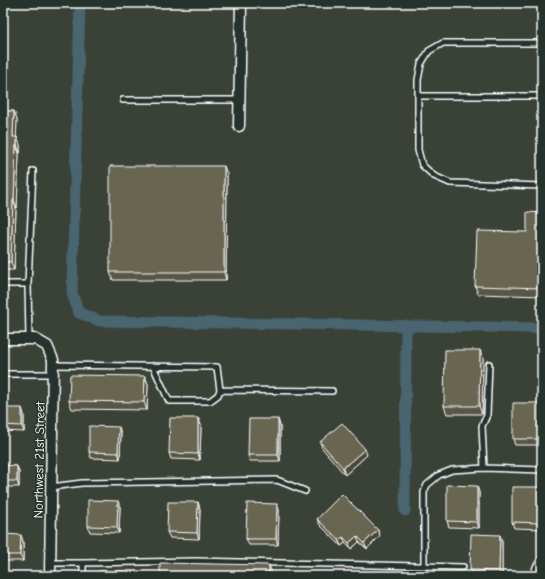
<svg xmlns="http://www.w3.org/2000/svg" width="545" height="579" font-family="'Comic Neue',sans-serif">
  <style>
    .lines { fill: none; stroke-linecap: round; stroke-linejoin: round }
    .canal { stroke: #49656f; stroke-width: 11 }
    .lane-casing { stroke: #fff; stroke-width: 8 }
    .street-casing { stroke: #fff; stroke-width: 13 }
    .lane { stroke: #26332d; stroke-width: 5 }
    .street { stroke: #26332d; stroke-width: 10 }
    .wall { fill: #595746; stroke: #fff }
    .shaded-wall { fill: #494739; stroke: #fff }
    .building { fill: #686551; stroke: #fff }
    .labels { text-anchor: middle; dominant-baseline: central; stroke-width: 3; stroke-linejoin: round; paint-order: stroke }
    .street-label { font-size: 13px; fill: #fff; stroke: #26332d }
  </style>
  <rect width="100%" height="100%" fill="#3a4238"/>
  <filter id="ink" filterUnits="userSpaceOnUse"><feTurbulence type="fractalNoise" baseFrequency=".025" numOctaves="2"/><feDisplacementMap in="SourceGraphic" scale="8" xChannelSelector="R" yChannelSelector="G"/><feConvolveMatrix kernelMatrix="1 2 1 2 8 2 1 2 1" color-interpolation-filters="sRGB"/></filter>
  <g filter="url(#ink)">
    <g class="lines">
      <path class="canal" d="M80,3L72,293L79,313L100,321L542,328
        M405,511L406,325"/>
      <defs>
        <path id="lane" d="M542,43H443L429,51L421,64L418,80V150L422,165L434,176L450,183L542,186
          M418,96H542
          M123,100H240
          M3,284H28L29,339
          M28,284L33,171
          M53,365L217,367L220,390L332,391
          M153,366L169,401H210L218,395L220,390
          M3,374H53
          M484,468L482,426L487,415L489,364
          M51,487L82,483L277,480L305,491
          M50,563H83V576
          M83,563L195,561L463,567
          M424,566V492L427,485L439,475L452,470L484,468L542,470
          M533,576L536,567L542,558"/>
        <path id="street" d="M239,126L241,3
          M3,339H35L47,346L53,360L50,576"/>
      </defs>
      <use href="#lane" class="lane-casing"/>
      <use href="#street" class="street-casing"/>
      <use href="#lane" class="lane"/>
      <use href="#street" class="street"/>
    </g>
    <path class="wall" d="M3,111H14L17,119L16,137L20,145V153H19L17,208H16L14,270H3Z
      M227,174L226,280H113L110,272Z
      M542,213V296L478,294L475,286L527,232Z
      M483,358L482,414H447L444,406Z
      M145,376L148,384L147,410L72,409L69,401Z
      M542,403V445H515L513,439Z
      M3,408L24,414V432L3,431Z
      M198,418L201,425L200,460L171,459L169,453Z
      M278,419L280,426V461H250L248,455Z
      M121,433L120,459L91,458L89,452Z
      M320,442L367,455L345,475L322,448Z
      M3,465L17,466L19,472V487H3Z
      M542,487V529L514,528L512,522Z
      M479,492V528L449,527L447,521Z
      M118,501L120,507L119,533L90,532L88,526Z
      M198,502L200,509L199,539L170,538L167,532Z
      M277,504L279,510L278,545H249L246,539Z
      M317,519L380,536L367,549L359,542L351,549L345,543L341,546L320,525Z
      M3,534L23,541V561H3Z
      M502,541V576H472L470,570Z"/>
    <path class="shaded-wall" d="M14,111L17,119L16,145L13,137Z
      M17,137L20,145V153L17,145Z
      M16,145L19,153L17,208L14,200Z
      M224,166L227,174L226,280L224,272Z
      M13,200L16,208L14,270L11,262Z
      M480,350L483,358L482,414L479,406Z
      M145,376L148,384L147,410L144,402Z
      M22,408L24,414V432L22,426Z
      M198,418L201,425L200,460L198,454Z
      M278,419L280,426V461L278,455Z
      M119,427L121,433L120,459L118,453Z
      M365,449L367,455L345,475L343,468Z
      M17,466L19,472V487L17,481Z
      M477,486L479,492V528L477,522Z
      M118,501L120,507L119,533L117,527Z
      M198,502L200,509L199,539L197,533Z
      M277,504L279,510L278,545L276,539Z
      M378,530L380,536L367,549L364,543Z
      M21,535L23,541V561L20,555Z
      M500,535L502,541V576L499,571Z
      M357,536L359,542L351,549L349,543Z
      M343,537L345,543L341,546L339,540Z
      M269,565L272,573V576H269Z"/>
    <path class="building" d="M3,111H14L13,137H17V145H16L14,200H13L11,262H3Z
      M110,166H224V272H110Z
      M527,212L542,213V288L475,286L477,231L527,232Z
      M445,350H480L479,406H444Z
      M70,375L145,376L144,402L69,401Z
      M513,403H542V439H513Z
      M3,408H22V426L3,425Z
      M170,418H198V454L169,453Z
      M249,419H278V455H248Z
      M342,423L365,449L343,468L320,442Z
      M89,426L119,427L118,453L89,452Z
      M3,465L17,466V481H3Z
      M447,485L477,486V522L447,521Z
      M512,487H542L541,523L512,522Z
      M342,494L378,530L364,543L357,536L349,543L343,537L339,540L317,519Z
      M88,500L118,501L117,527L88,526Z
      M168,502H198L197,533L167,532Z
      M247,503L277,504L276,539H246Z
      M3,534L21,535L20,555H3Z
      M471,534L500,535L499,571L470,570Z
      M160,563L269,565V576H160Z
      M99,571H127V576H99Z"/>
  </g>
  <g class="labels">
    <g class="street-label">
      <text transform="translate(39 460) rotate(-89)">Northwest 21st Street</text>
    </g>
  </g>
  <rect width="545" height="579" fill="none" stroke="#26332d" stroke-width="16"/>
  <rect x="8" y="8" width="529" height="563" fill="none" stroke="#fff" stroke-width="1.5" filter="url(#ink)"/>
</svg>
